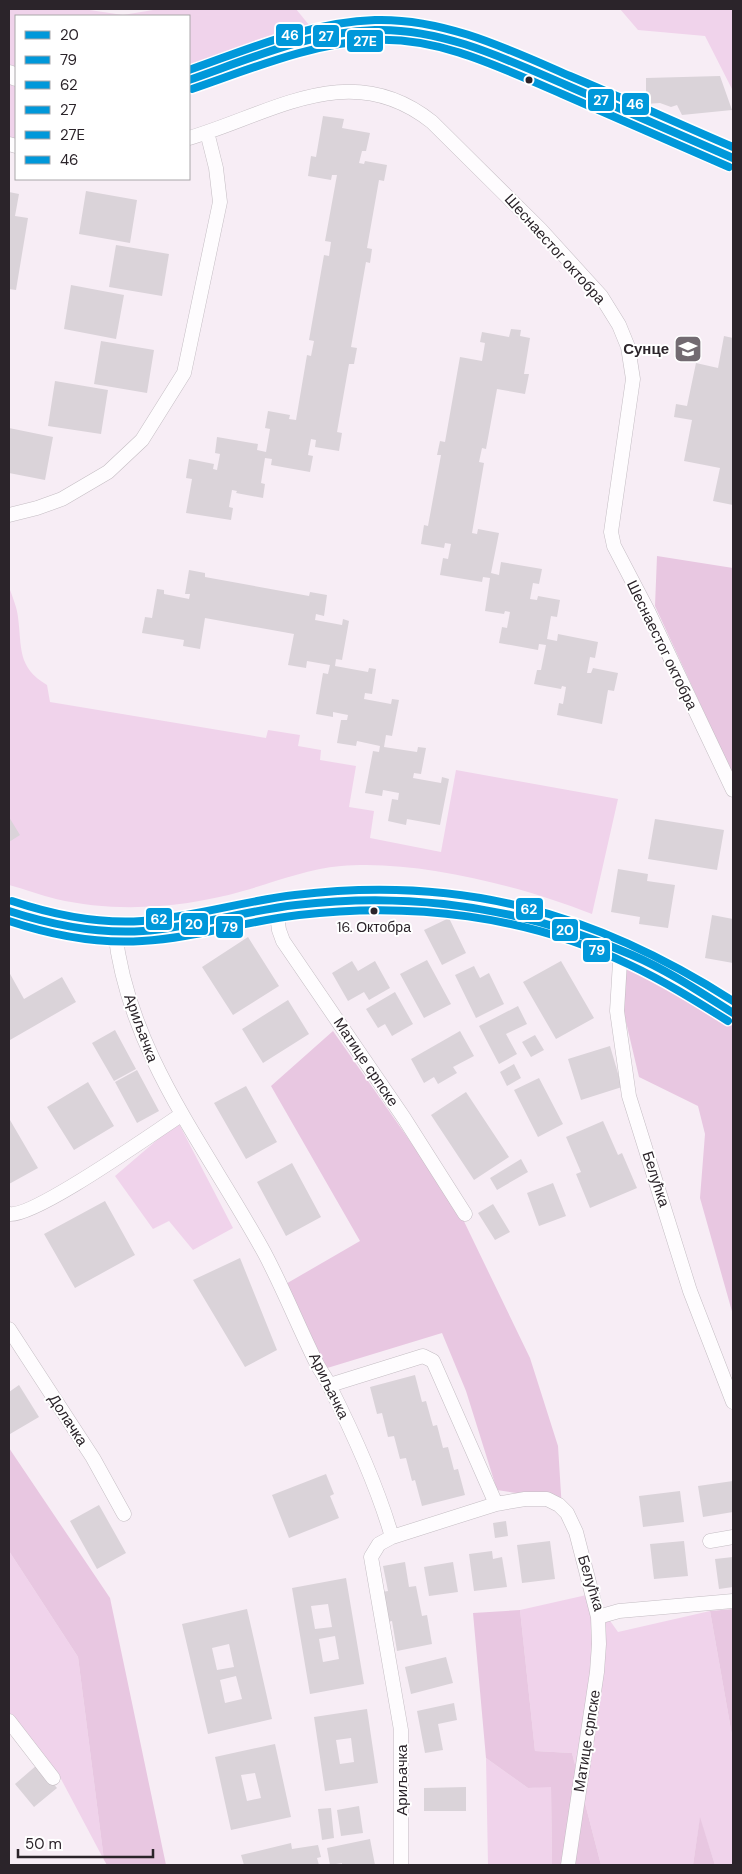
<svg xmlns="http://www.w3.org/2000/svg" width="742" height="1874" font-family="'DM Sans',sans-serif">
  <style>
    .green { fill: #f0d3eb }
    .forest { fill: #e8c7e1 }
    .building { fill: #dad3d9; fill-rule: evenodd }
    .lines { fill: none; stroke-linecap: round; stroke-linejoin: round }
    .minor-casing { stroke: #c4bdc3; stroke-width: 15 }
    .tertiary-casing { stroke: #c4bdc3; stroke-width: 19 }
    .secondary-casing { stroke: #c4bdc3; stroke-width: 21 }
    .minor { stroke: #fefcfe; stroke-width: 14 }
    .tertiary { stroke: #fefcfe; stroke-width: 18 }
    .secondary { stroke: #fefcfe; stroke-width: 20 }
    .bus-1-casing { stroke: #fff; stroke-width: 11 }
    .bus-2-casing { stroke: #fff; stroke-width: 11 }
    .bus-3-casing { stroke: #fff; stroke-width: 11 }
    .bus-4-casing { stroke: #fff; stroke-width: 11 }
    .bus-5-casing { stroke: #fff; stroke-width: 11 }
    .bus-6-casing { stroke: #fff; stroke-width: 11 }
    .bus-1 { stroke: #0098da; stroke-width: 8 }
    .bus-2 { stroke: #0098da; stroke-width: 8 }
    .bus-3 { stroke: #0098da; stroke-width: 8 }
    .bus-4 { stroke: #0098da; stroke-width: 8 }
    .bus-5 { stroke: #0098da; stroke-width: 8 }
    .bus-6 { stroke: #0098da; stroke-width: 8 }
    .bus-dot { fill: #2b242a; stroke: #fff; stroke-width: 2 }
    .labels { text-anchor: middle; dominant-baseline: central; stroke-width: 4; stroke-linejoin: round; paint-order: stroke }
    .bus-label { font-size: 14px; fill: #2b242a; stroke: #fff }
    .street-label { font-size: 15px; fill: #2b242a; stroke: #fff }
    .poi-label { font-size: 15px; font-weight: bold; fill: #2b242a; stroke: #fff; text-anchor: end }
    .line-badge { stroke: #fff; stroke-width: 2 }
    .badge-label { font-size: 14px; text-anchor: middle; font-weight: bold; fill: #fff }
  </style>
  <rect width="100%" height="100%" fill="#f7edf5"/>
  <path class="green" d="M9,9H83L123,15L159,9H296L322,41L197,81L189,91V16H16V145L9,144Z
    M620,9H733V91L705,36L638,30Z
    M9,587C12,596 17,607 18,617C22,648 17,667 47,685L50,702L266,738L268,730L300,735L298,746L321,750L320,760L356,766L349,807L374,811L370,838L441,852L456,770L618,799L592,914C522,886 415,859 341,866C307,869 275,882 243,891C184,908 116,913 56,899C40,895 24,889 9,885Z
    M178,1122L233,1228L193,1250L169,1221L153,1229L115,1176Z
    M9,1551L78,1657L104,1860L61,1779L9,1716Z
    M591,1594L618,1632L710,1611L733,1741V1865H715L700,1819L693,1865H601L572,1753L535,1751L520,1610Z
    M486,1758L528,1788L551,1786L552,1865H488Z"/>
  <path class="forest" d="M657,556L733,568V775L655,606Z
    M622,956L696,997L733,1026V1315L700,1198L705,1134L698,1106L639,1077L622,1005Z
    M333,1031L459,1211L530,1358L558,1446L562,1510L541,1497L497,1490L466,1391L442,1333L324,1369L284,1285L360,1241L271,1086Z
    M9,1448L110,1598L166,1865H107L104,1860L78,1657L9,1551Z
    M733,1609V1741L710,1611Z
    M520,1610L535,1751L572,1753L601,1865H552L551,1787L528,1788L486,1758L473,1613Z
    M700,1817L715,1865H693Z"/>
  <path class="building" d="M720,76L732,110L682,115L677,105L671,107L660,103L646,104V78Z
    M323,116L344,119L342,128L370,133L366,151H362L359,163L364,164L365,161L387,165L384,181L379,180L367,248L372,249L370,263L366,262L351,347L357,348L354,364H349L337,432L342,433L339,451L315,447L316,440L311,439L308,455L313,456L310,472L271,465L272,459L265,458L261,483L265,484L263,498L236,493L237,491L232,490L229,507L233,508L231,520L186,513L192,479L186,478L189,459L214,464L213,469L217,470L220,454L215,453L217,437L258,444L257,450L266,452L270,429L265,428L268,411L290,415L289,419L296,420L307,355L311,356L314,341L309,340L324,255L329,256L331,242L325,241L337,175H332L331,180L308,176L311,156L316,157Z
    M86,191L137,200L130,243L79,234Z
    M9,192L19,194L15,216L28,218L16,290L9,289Z
    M116,245L169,254L162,296L109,287Z
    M71,285L124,295L116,339L64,329Z
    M511,329L521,330L520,336L530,338L524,374H529L525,394L497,389L486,449L482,448L479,462L484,463L472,533L477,534L478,529L499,533L491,573L499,575L501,562L542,569L539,584L533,583L530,599L537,600L538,596L560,600L557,617L551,616L547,639L557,641L558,634L598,642L595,658L590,657L587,673H591L593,668L618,673L614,691L608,690L602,724L557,715L559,703L563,704L566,687L562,686L561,689L534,684L537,670H541L546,645L539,644L538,650L499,643L502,627L507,628L510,612L505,611L504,614L485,611L490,578L483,577L482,582L440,575L443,558L448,559L451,544L445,543L444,548L421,544L424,525L428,526L441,455H437L440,441L445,442L460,357L482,361L485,343L480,342L482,332L509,337Z
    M724,336L733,338V505L713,501L720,468L684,461L692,420L674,417L676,404L687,406L696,363L718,368Z
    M101,341L154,350L147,393L94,384Z
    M55,381L108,390L101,434L48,426Z
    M9,428L53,437L45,480L9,473Z
    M189,570L205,573V577L309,596L310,592L327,595L324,616L316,614L315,620L342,625L343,619L349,621L342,660L336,659L335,666L368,672L369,668L376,669L372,694L365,693L364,699L391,704L392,699L399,700L392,736L386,735L384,747L417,752L418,747L426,748L421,774L414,773L413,778L441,783L442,777L449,779L440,825L407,819L406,825L388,821L392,799L398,800L399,793L383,790L382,796L365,793L373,751L379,752L380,746L357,741L356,746L337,743L341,720H347L348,715L333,712V717L316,714L323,673L328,674L330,665L307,661L306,668L288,665L294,634L205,618L200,649L183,646L184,640L142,633L145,617L152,618L157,589L164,590V594L189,599L190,594H185Z
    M9,817L20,835L9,842Z
    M655,819L724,830L717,870L648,859Z
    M618,869L648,874L647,881L675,885L668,928L639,924L640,917L611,912Z
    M712,915L733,919V963L705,958Z
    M449,918L466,953L442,965L424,930Z
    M248,937L279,986L233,1015L202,967Z
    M427,960L451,1004L424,1018L400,974Z
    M352,961L358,971L375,961L390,988L369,1000L364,992L348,1001L332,973Z
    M561,961L594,1018L556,1039L523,982Z
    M474,966L480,978L489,973L504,1004L476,1018L455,975Z
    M9,972L24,999L62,977L76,1002L10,1040Z
    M395,992L413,1024L392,1036L385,1024L378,1028L366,1009Z
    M288,1000L309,1034L263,1063L242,1029Z
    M518,1006L527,1024L506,1034L517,1054L499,1064L479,1026Z
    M115,1030L136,1069L114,1081L92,1043Z
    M460,1031L474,1056L453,1067L457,1073L438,1084L434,1077L424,1083L411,1059Z
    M535,1035L544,1050L531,1057L522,1042Z
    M610,1046L622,1087L581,1100L568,1059Z
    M514,1064L521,1078L507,1086L500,1072Z
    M137,1070L159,1111L137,1123L115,1082Z
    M539,1078L563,1124L538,1137L514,1090Z
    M88,1082L114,1126L74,1150L47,1107Z
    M246,1086L277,1142L246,1159L214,1103Z
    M466,1092L509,1157L474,1180L431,1115Z
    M10,1120L38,1168L9,1184V1121Z
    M603,1121L618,1155L622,1153L637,1188L590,1208L576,1174L581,1172L566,1137Z
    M521,1159L528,1172L497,1190L490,1178Z
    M292,1163L321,1217L286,1236L257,1182Z
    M553,1183L566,1216L539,1226L527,1193Z
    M105,1201L135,1255L75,1288L44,1234Z
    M493,1204L510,1232L495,1240L478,1213Z
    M240,1258L277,1350L245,1367L193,1280Z
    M415,1375L422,1402L426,1401L433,1426L437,1425L443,1448L448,1447L454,1470L458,1469L465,1495L422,1506L415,1480L412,1481L406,1458L400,1459L394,1436L388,1437L382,1413L377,1414L370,1387Z
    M19,1385L39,1417L10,1434L9,1392Z
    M326,1474L334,1494L330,1496L339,1518L289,1538L272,1495Z
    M733,1481V1512L703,1517L698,1486Z
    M680,1491L684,1522L643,1527L639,1496Z
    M99,1505L126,1553L97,1569L70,1521Z
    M506,1521L508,1536L495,1538L493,1523Z
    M550,1541L555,1579L522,1583L517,1545Z
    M684,1541L688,1576L654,1579L650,1544Z
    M492,1551L493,1559L502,1557L507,1587L474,1591L469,1554Z
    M733,1557V1587L719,1589L715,1559Z
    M405,1562L409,1587L416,1586L422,1616L427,1615L432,1644L397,1651L392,1621L388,1622L382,1592L388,1591L383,1566Z
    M453,1562L458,1592L429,1596L424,1567Z
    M346,1578L364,1684L310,1694L292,1588ZM328,1604L332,1627L315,1629L311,1606ZM335,1636L339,1659L323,1662L319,1639Z
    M247,1609L272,1719L208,1734L182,1624ZM229,1644L234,1667L217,1670L212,1648ZM236,1676L242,1699L225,1703L220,1680Z
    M446,1657L453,1683L411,1694L405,1667Z
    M454,1703L457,1720L438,1724L443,1750L425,1753L417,1711Z
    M367,1709L378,1783L325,1791L314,1717ZM351,1738L354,1762L340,1764L336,1740Z
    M275,1744L291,1817L231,1830L215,1757ZM255,1773L261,1798L247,1801L241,1775Z
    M37,1765L57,1788L34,1807L15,1784Z
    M466,1787V1811H424V1788Z
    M359,1806L363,1833L341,1836L337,1810Z
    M331,1808L334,1838L322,1840L318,1809Z
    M370,1839L375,1865H342V1863L330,1865L327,1848Z
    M291,1843L292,1849L318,1845L321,1857L317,1858L319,1865H244L241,1855Z"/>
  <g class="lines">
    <defs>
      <path id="minor" d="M189,138C273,113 351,57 432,122L540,229L601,296L619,325L628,347L633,379L611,532L614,546L649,613L733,790
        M9,144L16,146
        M9,515L37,508L62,499L108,472L142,440L184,373L220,202L216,168L207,132
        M276,908L279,930L283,941L404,1118L465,1214
        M115,932C129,1055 208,1149 265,1254C284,1290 299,1328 317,1364C321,1372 327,1379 330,1387C354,1435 377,1485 392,1537
        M624,950L620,962L617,1011L629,1096L690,1291L733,1402
        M9,1214C34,1218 153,1133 181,1115
        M9,1329L93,1458L124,1514
        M330,1385L423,1356L433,1361L496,1504
        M710,1541L733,1537
        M598,1617L619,1611L733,1601
        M9,1721L53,1778
        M401,1865V1730L371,1557L379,1544L392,1537L496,1504L525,1499H547L559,1505L567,1513L576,1532L598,1617L599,1644L597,1672L568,1865"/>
      <path id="tertiary" d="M9,74L16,77
        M189,80C249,60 310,33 375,30C438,28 496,55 552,79C613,105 673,132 733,158"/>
      <path id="secondary" d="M9,911C48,925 102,934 143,931C195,926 245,912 296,905C451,883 606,923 733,1013"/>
    </defs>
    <use href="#minor" class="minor-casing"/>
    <use href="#tertiary" class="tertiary-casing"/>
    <use href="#secondary" class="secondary-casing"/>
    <use href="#minor" class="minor"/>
    <use href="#tertiary" class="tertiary"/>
    <use href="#secondary" class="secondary"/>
    <defs>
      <path id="bus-1" d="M9,911C52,925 98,934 143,931C194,927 244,911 296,905C411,891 525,908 632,955C667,970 700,992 733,1013"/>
      <path id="bus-2" d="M9,921C51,935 97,944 142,941C195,938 246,921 299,915C411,902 527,915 630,965C664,981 696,1001 728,1021"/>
      <path id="bus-3" d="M12,901C54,915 98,924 142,921C194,917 244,901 295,895C460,875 594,912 733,1001"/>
      <path id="bus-4" d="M189,80C249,59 311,32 375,30C442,28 506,59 566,85C622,109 677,134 733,158"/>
      <path id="bus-5" d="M192,89C251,69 311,43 375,40C441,37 503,69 562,94C618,118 673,143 729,167"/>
      <path id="bus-6" d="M189,70C249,49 310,22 375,20C444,18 508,49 570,76C625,99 679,124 733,147"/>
    </defs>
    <use href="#bus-1" class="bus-1-casing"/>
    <use href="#bus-2" class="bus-2-casing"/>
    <use href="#bus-3" class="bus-3-casing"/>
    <use href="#bus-4" class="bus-4-casing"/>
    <use href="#bus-5" class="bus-5-casing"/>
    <use href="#bus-6" class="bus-6-casing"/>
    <use href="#bus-1" class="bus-1"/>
    <use href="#bus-2" class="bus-2"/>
    <use href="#bus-3" class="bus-3"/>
    <use href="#bus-4" class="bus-4"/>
    <use href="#bus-5" class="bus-5"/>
    <use href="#bus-6" class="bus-6"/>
  </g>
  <defs>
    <symbol id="school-square" viewBox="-11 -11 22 22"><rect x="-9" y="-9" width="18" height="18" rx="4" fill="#726a71" stroke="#fff"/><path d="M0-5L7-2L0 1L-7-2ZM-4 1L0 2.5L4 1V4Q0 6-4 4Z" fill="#fff"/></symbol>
  </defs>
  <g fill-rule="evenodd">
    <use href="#school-square" x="672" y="333" width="32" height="32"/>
  </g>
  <g class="bus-dot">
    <circle cx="529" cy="80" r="4.5"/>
    <circle cx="374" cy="911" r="4.5"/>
  </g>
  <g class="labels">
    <g class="bus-label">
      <text x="374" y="927">16. Октобра</text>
    </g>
    <g class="street-label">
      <text transform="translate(555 249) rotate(48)">Шеснаестог октобра</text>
      <text transform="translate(662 645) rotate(64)">Шеснаестог октобра</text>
      <text transform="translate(141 1028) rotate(70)">Ариљачка</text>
      <text transform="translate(366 1062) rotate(56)">Матице српске</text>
      <text transform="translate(656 1179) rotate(72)">Белућка</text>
      <text transform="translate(329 1386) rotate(64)">Ариљачка</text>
      <text transform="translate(68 1420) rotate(57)">Долачка</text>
      <text transform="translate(591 1583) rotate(73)">Белућка</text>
      <text transform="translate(587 1741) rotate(-81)">Матице српске</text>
      <text transform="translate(402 1780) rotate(-90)">Ариљачка</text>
    </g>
    <g class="poi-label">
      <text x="669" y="349">Сунце</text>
    </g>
  </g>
  <g class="line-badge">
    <rect x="275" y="23" width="29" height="24" rx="5" fill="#0098da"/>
    <rect x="312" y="24" width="28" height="24" rx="5" fill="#0098da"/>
    <rect x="346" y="29" width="38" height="24" rx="5" fill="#0098da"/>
    <rect x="587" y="88" width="28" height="24" rx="5" fill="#0098da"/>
    <rect x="621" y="92" width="29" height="24" rx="5" fill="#0098da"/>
    <rect x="515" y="897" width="29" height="24" rx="5" fill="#0098da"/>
    <rect x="145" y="907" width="28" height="24" rx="5" fill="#0098da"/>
    <rect x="180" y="912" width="29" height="24" rx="5" fill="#0098da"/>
    <rect x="215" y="915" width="29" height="24" rx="5" fill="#0098da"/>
    <rect x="551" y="918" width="28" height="24" rx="5" fill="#0098da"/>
    <rect x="582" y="939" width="29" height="24" rx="5" fill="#0098da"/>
  </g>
  <g class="badge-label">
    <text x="290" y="40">46</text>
    <text x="326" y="41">27</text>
    <text x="365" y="46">27E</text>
    <text x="601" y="105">27</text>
    <text x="635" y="109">46</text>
    <text x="529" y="914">62</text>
    <text x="159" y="924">62</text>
    <text x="194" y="929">20</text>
    <text x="230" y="932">79</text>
    <text x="565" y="935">20</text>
    <text x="597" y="955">79</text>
  </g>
  <rect width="742" height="1874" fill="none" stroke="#2b242a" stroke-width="20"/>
  <rect x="15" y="15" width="175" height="165" fill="#ffffff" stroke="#aaa7aa"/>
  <rect x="25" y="31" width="25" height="8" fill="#0098da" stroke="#aaa7aa"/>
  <text x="60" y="40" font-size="15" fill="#2b242a">20</text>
  <rect x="25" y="56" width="25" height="8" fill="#0098da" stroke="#aaa7aa"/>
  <text x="60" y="65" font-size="15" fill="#2b242a">79</text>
  <rect x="25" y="81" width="25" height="8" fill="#0098da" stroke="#aaa7aa"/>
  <text x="60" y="90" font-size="15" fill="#2b242a">62</text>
  <rect x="25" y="106" width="25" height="8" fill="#0098da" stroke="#aaa7aa"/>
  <text x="60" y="115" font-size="15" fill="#2b242a">27</text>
  <rect x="25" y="131" width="25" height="8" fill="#0098da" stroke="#aaa7aa"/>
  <text x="60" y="140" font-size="15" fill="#2b242a">27E</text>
  <rect x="25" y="156" width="25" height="8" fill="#0098da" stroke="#aaa7aa"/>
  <text x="60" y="165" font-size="15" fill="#2b242a">46</text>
  <path d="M18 1849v8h135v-8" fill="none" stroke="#2b242a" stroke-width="2.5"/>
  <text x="25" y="1849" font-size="15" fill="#2b242a" stroke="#ffffff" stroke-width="4" paint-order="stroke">50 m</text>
</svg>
